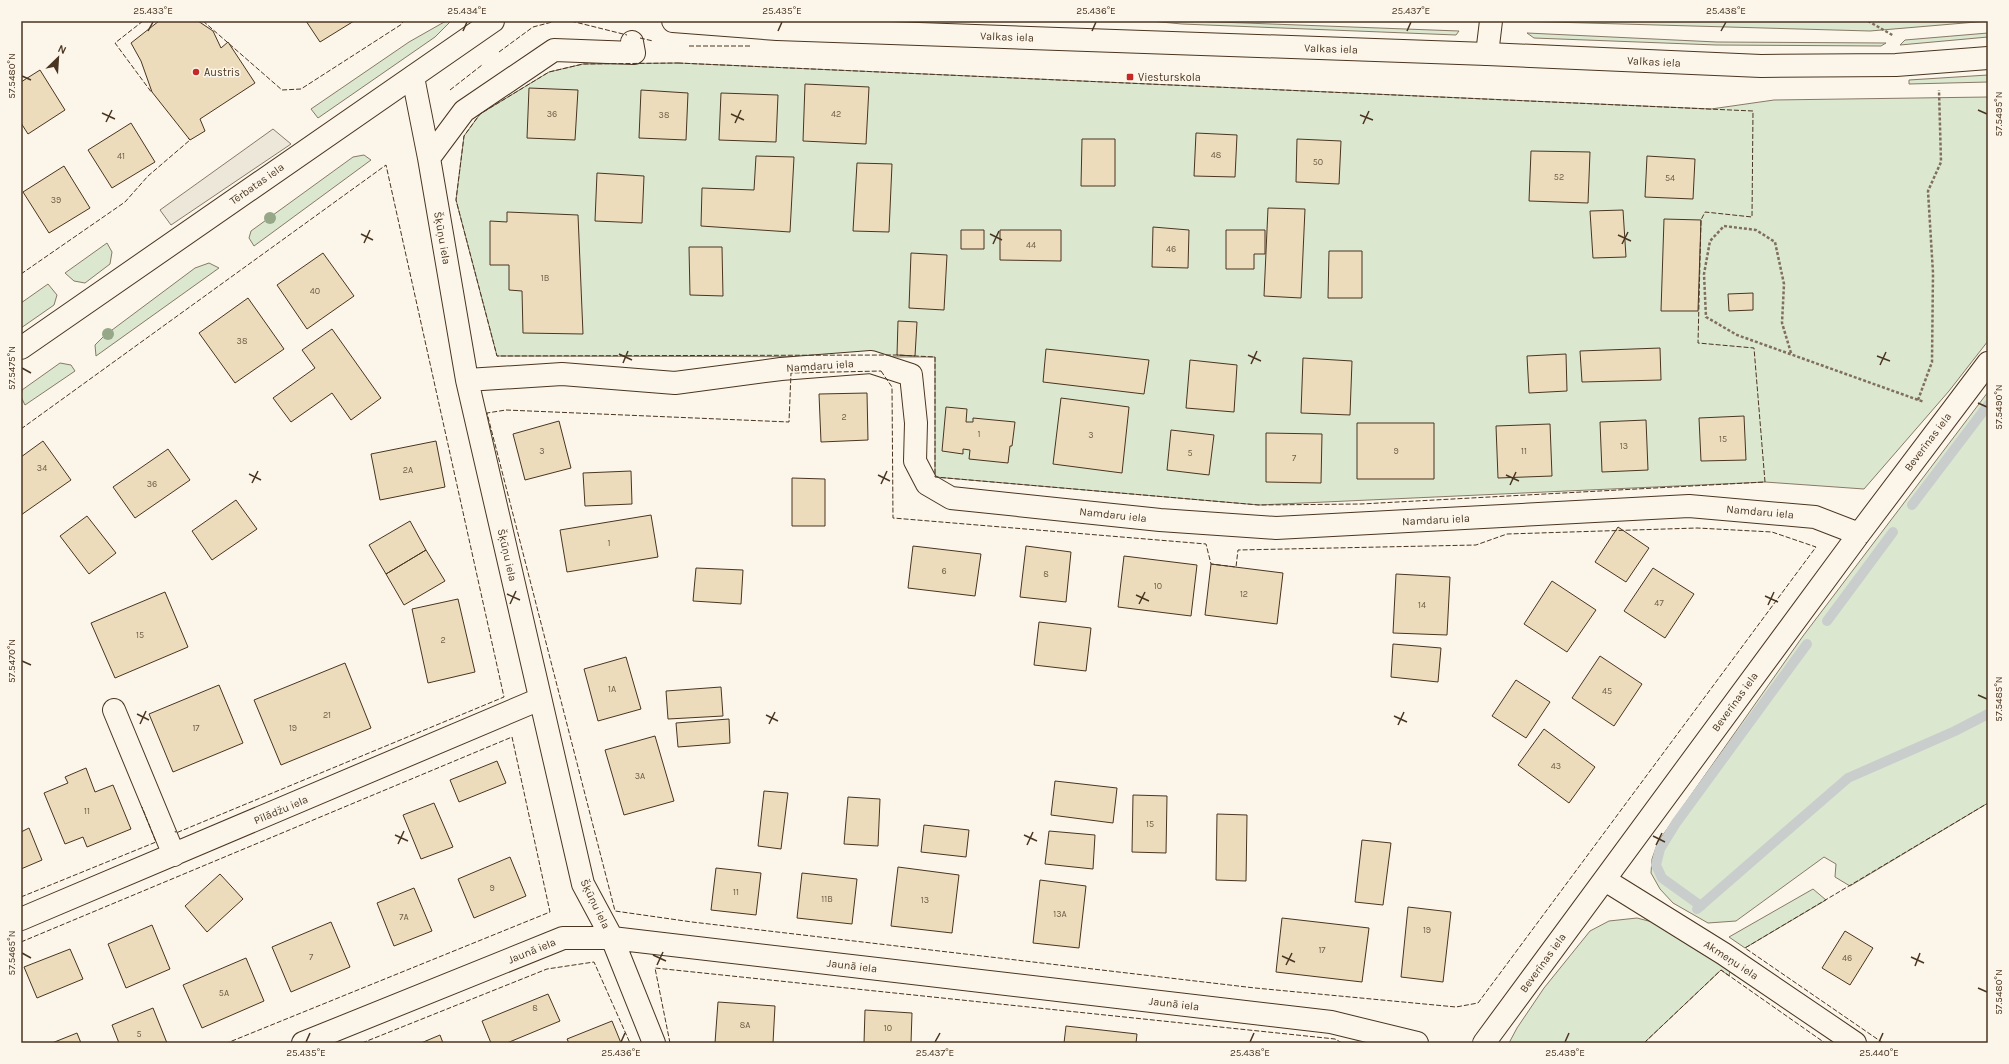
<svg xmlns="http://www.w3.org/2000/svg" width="2009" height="1064" font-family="Karla,sans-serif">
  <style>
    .green { fill: #dce7d0; stroke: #887966 }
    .parking { fill: #ede7d9; stroke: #887966 }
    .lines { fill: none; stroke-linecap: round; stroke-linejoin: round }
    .stream { stroke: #c9cecd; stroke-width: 10 }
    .building { fill: #ecdcbc; stroke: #4a3520 }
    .street-casing { stroke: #4a3520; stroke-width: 24 }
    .secondary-casing { stroke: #4a3520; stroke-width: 24 }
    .primary-casing { stroke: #4a3520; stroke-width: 24 }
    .path { stroke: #7f6f5c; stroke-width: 2.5; stroke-dasharray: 3 2; stroke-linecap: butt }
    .street { stroke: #fbf6e9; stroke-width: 22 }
    .secondary { stroke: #fbf6e9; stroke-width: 22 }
    .primary { stroke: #fbf6e9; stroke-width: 22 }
    .fence { stroke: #4a3520; stroke-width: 1; stroke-dasharray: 5 2; stroke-linecap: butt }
    .tree { fill: #96a887 }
    .ticks { fill: none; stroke: #4a3520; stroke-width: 1.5 }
    .poi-dot { fill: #c62828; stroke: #fbf6e9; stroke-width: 1.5 }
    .labels { text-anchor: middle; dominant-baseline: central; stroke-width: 3; stroke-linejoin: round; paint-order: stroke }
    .number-label { font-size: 9px; fill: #725f47 }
    .street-label { font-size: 11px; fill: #4a3520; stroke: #fbf6e9 }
    .poi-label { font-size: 11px; fill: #4a3520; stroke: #fbf6e9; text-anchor: start }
    .neatline { fill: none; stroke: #4a3520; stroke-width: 1.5 }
    .ticks-label { font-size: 10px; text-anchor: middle; fill: #4a3520 }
  </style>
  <rect width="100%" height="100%" fill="#fbf6e9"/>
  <path class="green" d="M446,21L450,22L435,37L318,118L311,109L409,42Z
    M1150,21H1191L1459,31L1456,35L1182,24Z
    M1515,21H1988L1870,31Z
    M1527,33L1717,42L1886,43L1881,46L1716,45L1534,38Z
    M1988,33V37L1900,45L1905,40Z
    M678,63L1711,109L1774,100L1988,97V341L1949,391L1864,489L1765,482L1259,505L935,477V357L497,356L456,200L464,136L480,114L549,72L583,64Z
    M1988,75V82L1909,84V80Z
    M364,155L371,160L254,246L249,238L251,231L353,157Z
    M107,243L112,252L110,264L85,283L74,281L65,273Z
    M209,263L219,268L96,356L95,345L104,336L195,268Z
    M48,284L57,295L54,305L21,328V303Z
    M60,363L71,365L75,371L25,405L21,397L22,390Z
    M1988,392V803L1850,886L1835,877L1836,864L1824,857L1736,921L1708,923L1673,903L1660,889L1651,873L1652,859L1658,842L1803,636Z
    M1813,889L1826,900L1745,948L1729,937Z
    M1637,918L1660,924L1730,971L1729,976L1721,970L1644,1043H1509L1517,1028L1544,988L1590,931L1609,921Z"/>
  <path class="parking" d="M273,129L291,144L171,225L160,210Z"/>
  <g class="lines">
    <path class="stream" d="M1912,505L1988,405
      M1827,621L1893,532
      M1701,906L1662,878L1656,865L1660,849L1676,823L1807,644
      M1697,909L1848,778L1955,731L1988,714"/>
  </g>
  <path class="building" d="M159,21H198L213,31L221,48L228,42L255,83L200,119L205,131L190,140L152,92L141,61L131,43Z
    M306,21H354L320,42Z
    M40,70L65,110L28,134L21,123V82Z
    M805,84L869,87L866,144L803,141Z
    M529,88L578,90L575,140L527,138Z
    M641,90L688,93L686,140L639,138Z
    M721,93L778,95L776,142L719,140Z
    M131,123L155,162L112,188L88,150Z
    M1196,133L1237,135L1235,177L1194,176Z
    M1082,139H1115V186H1081Z
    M1297,139L1341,141L1339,184L1296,182Z
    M1531,151L1590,152L1588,203L1529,201Z
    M756,156L794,157L790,232L701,226L702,188L754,190Z
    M1647,156L1695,159L1693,199L1645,197Z
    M857,163L892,164L889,232L853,231Z
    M64,166L90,208L49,233L23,192Z
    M597,173L644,176L642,223L595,221Z
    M1268,208L1305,209L1301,298L1264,296Z
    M1623,210L1626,257L1593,258L1590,211Z
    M507,212L578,215L583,334L523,333L522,291L509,290V265H490V221L507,222Z
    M1664,219L1701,220L1698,311H1661Z
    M1153,227L1189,230L1188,268L1152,267Z
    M961,230H984V249H961Z
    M1000,230H1061V261L1000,260Z
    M1226,230H1265V254H1254V269H1226Z
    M689,247H722L723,296L690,295Z
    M1329,251H1362V298H1328Z
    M323,253L354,296L307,329L277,285Z
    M911,253L947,255L944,310L909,308Z
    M1753,293V310L1729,311L1728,294Z
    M248,298L284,349L235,383L199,333Z
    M898,321L917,322L915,356L897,355Z
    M332,329L381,398L351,420L332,393L291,422L273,398L315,368L302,350Z
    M1660,348L1661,380L1582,382L1580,351Z
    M1046,349L1149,360L1144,394L1043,382Z
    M1566,354L1567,391L1529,393L1527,356Z
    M1303,358L1352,361L1350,415L1301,413Z
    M1190,360L1237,365L1234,412L1186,408Z
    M867,393L868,440L821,442L819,394Z
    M1061,398L1129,407L1122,473L1053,464Z
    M946,407L967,409L966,422H973V418L1015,422L1012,446H1010L1008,463L969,459L970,450L963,449V454L942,451Z
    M1744,416L1746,460L1701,461L1699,418Z
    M1646,420L1648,470L1602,472L1600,422Z
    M559,421L571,468L525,480L513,434Z
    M1357,423H1434V479H1357Z
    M1550,424L1552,476L1498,478L1496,426Z
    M1171,430L1214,435L1209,475L1167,470Z
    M1266,433L1322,434L1321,483L1266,482Z
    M43,441L71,480L21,515V457Z
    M436,441L445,487L380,500L371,454Z
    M168,449L190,480L135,518L113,487Z
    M631,471L632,504L585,506L583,473Z
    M792,478L825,479V526H792Z
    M236,500L257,529L212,560L192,531Z
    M651,515L658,557L567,572L560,530Z
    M87,516L116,553L89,574L60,536Z
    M410,521L426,550L386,574L369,545Z
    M1618,527L1649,548L1626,582L1595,562Z
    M913,546L981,554L975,596L908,588Z
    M1026,546L1071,552L1066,602L1020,597Z
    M426,550L445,581L404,605L386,574Z
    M1124,556L1197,565L1191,616L1118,607Z
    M1211,564L1283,573L1277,624L1205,615Z
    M696,568L743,570L741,604L693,601Z
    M1653,568L1694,594L1665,638L1624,611Z
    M1396,574L1450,577L1447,635L1393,633Z
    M1552,581L1596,610L1567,652L1524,624Z
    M165,592L188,647L115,678L91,623Z
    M458,599L475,672L428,683L412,609Z
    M1039,622L1091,628L1086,671L1034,665Z
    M1393,644L1441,648L1438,682L1391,677Z
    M1600,656L1642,684L1614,726L1572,698Z
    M626,657L641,709L598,721L584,669Z
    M345,663L371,728L281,765L254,700Z
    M1516,680L1550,702L1526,738L1492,716Z
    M219,685L243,743L173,772L149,714Z
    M721,687L723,716L668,719L666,691Z
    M729,719L730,743L678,747L676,723Z
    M1544,729L1595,767L1569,803L1518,765Z
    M655,736L674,801L624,815L605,750Z
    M497,761L506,783L459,802L450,780Z
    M86,768L95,792L113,785L131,829L87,847L83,837L65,844L44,793L68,783L65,777Z
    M1055,781L1117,788L1113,823L1051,815Z
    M764,791L788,793L781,849L758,846Z
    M1133,795L1167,796L1166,853L1132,852Z
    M848,797L880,799L878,846L844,844Z
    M434,803L453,847L421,859L403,815Z
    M1217,814L1247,815L1246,881L1216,880Z
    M924,825L969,830L966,857L921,852Z
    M29,828L42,860L21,869V832Z
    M1049,831L1095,835L1093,869L1045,864Z
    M1362,840L1391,843L1383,905L1355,902Z
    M510,857L526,896L474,918L458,879Z
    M898,867L959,875L952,933L891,926Z
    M716,868L761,873L756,915L711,910Z
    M802,873L857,879L852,924L797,918Z
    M220,874L243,899L207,932L185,906Z
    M1040,880L1086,886L1079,948L1033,943Z
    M414,888L432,931L394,946L377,903Z
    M1408,907L1451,912L1443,982L1401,977Z
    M1282,918L1369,928L1362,982L1276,972Z
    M331,922L350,967L291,992L272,947Z
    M152,925L170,969L126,988L108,944Z
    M1845,931L1873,948L1850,985L1822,968Z
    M70,949L83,979L37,998L24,967Z
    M246,958L264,1001L202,1028L183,985Z
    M548,994L560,1021L507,1043H491L482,1021Z
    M718,1002L775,1006L773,1043H715Z
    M153,1008L167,1043H119L112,1025Z
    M865,1010L912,1013L911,1043H864Z
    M612,1021L621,1043H569L567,1039Z
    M1066,1026L1137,1034L1136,1043H1064Z
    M77,1033L81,1043H52Z
    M440,1035L443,1043H421Z"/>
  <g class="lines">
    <defs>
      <path id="street" d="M1487,54L1491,21
        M413,77L429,158L467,380L583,884L612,938L654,1043
        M429,158L464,111L554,50L634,53L632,42
        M467,380L562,374L675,383L781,369L871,362L911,375L916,423L915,461L927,484L951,498L1160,520L1276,528L1689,506L1815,517L1859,534
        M114,710L174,855
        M1605,880L1724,954L1855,1043
        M21,919L540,699
        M303,1043L563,938H612L1331,1022L1417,1043
        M1484,1043L1859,534L1988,363"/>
      <path id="secondary" d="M673,21L777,29L1487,54L1761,66L1896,65L1988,58"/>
      <path id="primary" d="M21,348L493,21"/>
    </defs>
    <use href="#street" class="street-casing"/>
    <use href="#secondary" class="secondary-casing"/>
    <use href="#primary" class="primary-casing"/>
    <path class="path" d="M1868,21L1894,36
      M1791,353L1782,323L1784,284L1775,242L1756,230L1724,226L1710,241L1704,274L1706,317L1737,335L1924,402
      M1918,400L1932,362L1933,273L1928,191L1941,162L1939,90"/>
    <use href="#street" class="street"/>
    <use href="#secondary" class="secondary"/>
    <use href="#primary" class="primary"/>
    <path class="fence" d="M143,21L115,43L152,93
      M203,21L282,90L301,89L402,24L403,21
      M571,21L627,35
      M640,38L653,41
      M689,46H752
      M499,52L533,27L556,21
      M678,63L1753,111L1752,217L1705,212L1701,220L1698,343L1754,348L1765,482L1361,504L1259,505L935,477V357L897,355L497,356L456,200L464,136L480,114L549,72L583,64Z
      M450,90L482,65
      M21,274L125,202L148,176L190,140L188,138
      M881,371L892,387L893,518L1206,544L1211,564L1236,567L1238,550L1476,545L1507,534L1697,528L1772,532L1816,547L1478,1003L1456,1007L1255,988L692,922L615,911L487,413L506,410L789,422L791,373Z
      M21,429L386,165L504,697L176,833L175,831
      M21,897L156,842L142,807
      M21,942L512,737L550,912L227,1043
      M362,1043L547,969L594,962L630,1043
      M670,1043L655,968L1335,1039L1342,1043
      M1644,1043L1721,970L1825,1043
      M1883,1043L1745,948L1988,803"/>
  </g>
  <g class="tree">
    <circle cx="270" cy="218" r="6"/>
    <circle cx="108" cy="334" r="6"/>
  </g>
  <path class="ticks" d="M148,31L153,22M463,31L467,22M778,31L782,22M1092,31L1096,22M1407,31L1411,22M1721,31L1726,22M22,76L31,80M1978,110L1987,114M102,113L115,119M731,114L744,120M1360,115L1373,120M106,122L112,110M735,123L741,110M1363,124L1369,111M361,234L373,240M990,234L1002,240M1618,235L1631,241M364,243L370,230M993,244L999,231M1622,244L1628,232M619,354L632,360M1248,355L1261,361M1877,356L1890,361M623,363L628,351M1251,364L1257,351M1880,365L1886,352M22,368L31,373M1978,403L1987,407M249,474L261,480M878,475L890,481M1506,475L1519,481M252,483L258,471M881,484L887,471M1510,485L1516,472M507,594L520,600M1136,595L1149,601M1765,596L1778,602M510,604L516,591M1139,604L1145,592M1768,605L1774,592M22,661L31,665M1978,695L1987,699M137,714L149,720M766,715L778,721M1394,716L1407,722M140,724L146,711M769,724L775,712M1398,725L1404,712M395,835L408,841M1024,835L1037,841M1653,836L1665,842M398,844L404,831M1027,845L1033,832M1656,845L1662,833M22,953L31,958M653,955L666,961M1282,956L1295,962M1911,957L1924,963M657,965L663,952M1286,965L1292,953M1915,966L1920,953M1978,988L1987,992M306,1042L310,1033M621,1042L625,1033M935,1042L940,1033M1250,1042L1254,1033M1565,1042L1569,1033M1879,1042L1883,1033"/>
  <g class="poi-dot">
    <circle cx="196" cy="72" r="4"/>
    <rect x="1126" y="73" width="8" height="8" rx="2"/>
  </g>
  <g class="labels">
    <g class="number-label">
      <text x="552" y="114">36</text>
      <text x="836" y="114">42</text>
      <text x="664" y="115">38</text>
      <text x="1216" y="155">48</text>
      <text x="121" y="156">41</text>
      <text x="1318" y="162">50</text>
      <text x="1559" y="177">52</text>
      <text x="1670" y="178">54</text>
      <text x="56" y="200">39</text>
      <text x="1031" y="245">44</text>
      <text x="1171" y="249">46</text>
      <text x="545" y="278">1B</text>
      <text x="315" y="291">40</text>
      <text x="242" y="341">38</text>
      <text x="844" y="417">2</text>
      <text x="979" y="434">1</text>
      <text x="1091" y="435">3</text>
      <text x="1723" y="439">15</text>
      <text x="1624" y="446">13</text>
      <text x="542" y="451">3</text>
      <text x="1396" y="451">9</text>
      <text x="1524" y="451">11</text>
      <text x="1190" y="453">5</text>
      <text x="1294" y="458">7</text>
      <text x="42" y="468">34</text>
      <text x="408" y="470">2A</text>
      <text x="152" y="484">36</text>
      <text x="609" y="543">1</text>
      <text x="944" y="571">6</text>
      <text x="1046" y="574">8</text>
      <text x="1158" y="586">10</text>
      <text x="1244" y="594">12</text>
      <text x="1659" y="603">47</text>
      <text x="1422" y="605">14</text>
      <text x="140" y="635">15</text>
      <text x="443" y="640">2</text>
      <text x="612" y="689">1A</text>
      <text x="1607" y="691">45</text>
      <text x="327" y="715">21</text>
      <text x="196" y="728">17</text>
      <text x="293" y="728">19</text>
      <text x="1556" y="766">43</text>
      <text x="640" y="776">3A</text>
      <text x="87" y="811">11</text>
      <text x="1150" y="824">15</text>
      <text x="492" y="888">9</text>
      <text x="736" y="892">11</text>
      <text x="827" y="899">11B</text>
      <text x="925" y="900">13</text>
      <text x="1060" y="914">13A</text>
      <text x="404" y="917">7A</text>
      <text x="1427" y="930">19</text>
      <text x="1322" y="950">17</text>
      <text x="311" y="957">7</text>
      <text x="1847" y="958">46</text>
      <text x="224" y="993">5A</text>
      <text x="535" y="1008">8</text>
      <text x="745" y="1025">8A</text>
      <text x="888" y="1028">10</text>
      <text x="139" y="1034">5</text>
    </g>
    <g class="street-label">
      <text transform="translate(1007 37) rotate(2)">Valkas iela</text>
      <text transform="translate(1331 49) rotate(2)">Valkas iela</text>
      <text transform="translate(1654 62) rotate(3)">Valkas iela</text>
      <text transform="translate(257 184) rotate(-35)">Tērbatas iela</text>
      <text transform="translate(442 238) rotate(80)">Šķūņu iela</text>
      <text transform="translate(820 366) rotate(-4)">Namdaru iela</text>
      <text transform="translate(1928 442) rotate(-53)">Beverīnas iela</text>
      <text transform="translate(1760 512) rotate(5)">Namdaru iela</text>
      <text transform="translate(1113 515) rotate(6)">Namdaru iela</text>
      <text transform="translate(1436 520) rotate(-3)">Namdaru iela</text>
      <text transform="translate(507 555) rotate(77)">Šķūņu iela</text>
      <text transform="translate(1735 702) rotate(-54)">Beverīnas iela</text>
      <text transform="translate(281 810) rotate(-23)">Pīlādžu iela</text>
      <text transform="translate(595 904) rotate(64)">Šķūņu iela</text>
      <text transform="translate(532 951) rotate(-22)">Jaunā iela</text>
      <text transform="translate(1731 960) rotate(33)">Akmeņu iela</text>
      <text transform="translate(1543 963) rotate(-54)">Beverīnas iela</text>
      <text transform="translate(852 966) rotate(7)">Jaunā iela</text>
      <text transform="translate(1174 1004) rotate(7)">Jaunā iela</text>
    </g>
    <g class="poi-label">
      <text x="204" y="72">Austris</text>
      <text x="1138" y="77">Viesturskola</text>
    </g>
  </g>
  <rect width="2009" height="1064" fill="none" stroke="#fbf6e9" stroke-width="44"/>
  <g transform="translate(58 58) rotate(25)" stroke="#fbf6e9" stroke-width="3" paint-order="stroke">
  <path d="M0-3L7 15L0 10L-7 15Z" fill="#4a3520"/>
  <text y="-6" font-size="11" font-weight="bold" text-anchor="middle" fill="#4a3520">N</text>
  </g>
  <rect x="22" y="22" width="1965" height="1020" class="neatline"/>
  <g class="ticks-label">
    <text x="153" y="14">25.433°E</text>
    <text x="467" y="14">25.434°E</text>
    <text x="782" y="14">25.435°E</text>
    <text x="1096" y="14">25.436°E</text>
    <text x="1411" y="14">25.437°E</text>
    <text x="1726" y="14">25.438°E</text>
    <text transform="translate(11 76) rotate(-90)" y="4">57.5480°N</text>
    <text transform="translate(1998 114) rotate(-90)" y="4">57.5495°N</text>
    <text transform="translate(11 368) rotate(-90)" y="4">57.5475°N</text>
    <text transform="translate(1998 407) rotate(-90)" y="4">57.5490°N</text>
    <text transform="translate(11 661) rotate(-90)" y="4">57.5470°N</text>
    <text transform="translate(1998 699) rotate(-90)" y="4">57.5485°N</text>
    <text transform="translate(11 953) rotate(-90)" y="4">57.5465°N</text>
    <text transform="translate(1998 992) rotate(-90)" y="4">57.5480°N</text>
    <text x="306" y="1056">25.435°E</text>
    <text x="621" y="1056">25.436°E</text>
    <text x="935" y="1056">25.437°E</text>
    <text x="1250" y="1056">25.438°E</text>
    <text x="1565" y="1056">25.439°E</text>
    <text x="1879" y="1056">25.440°E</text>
  </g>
</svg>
